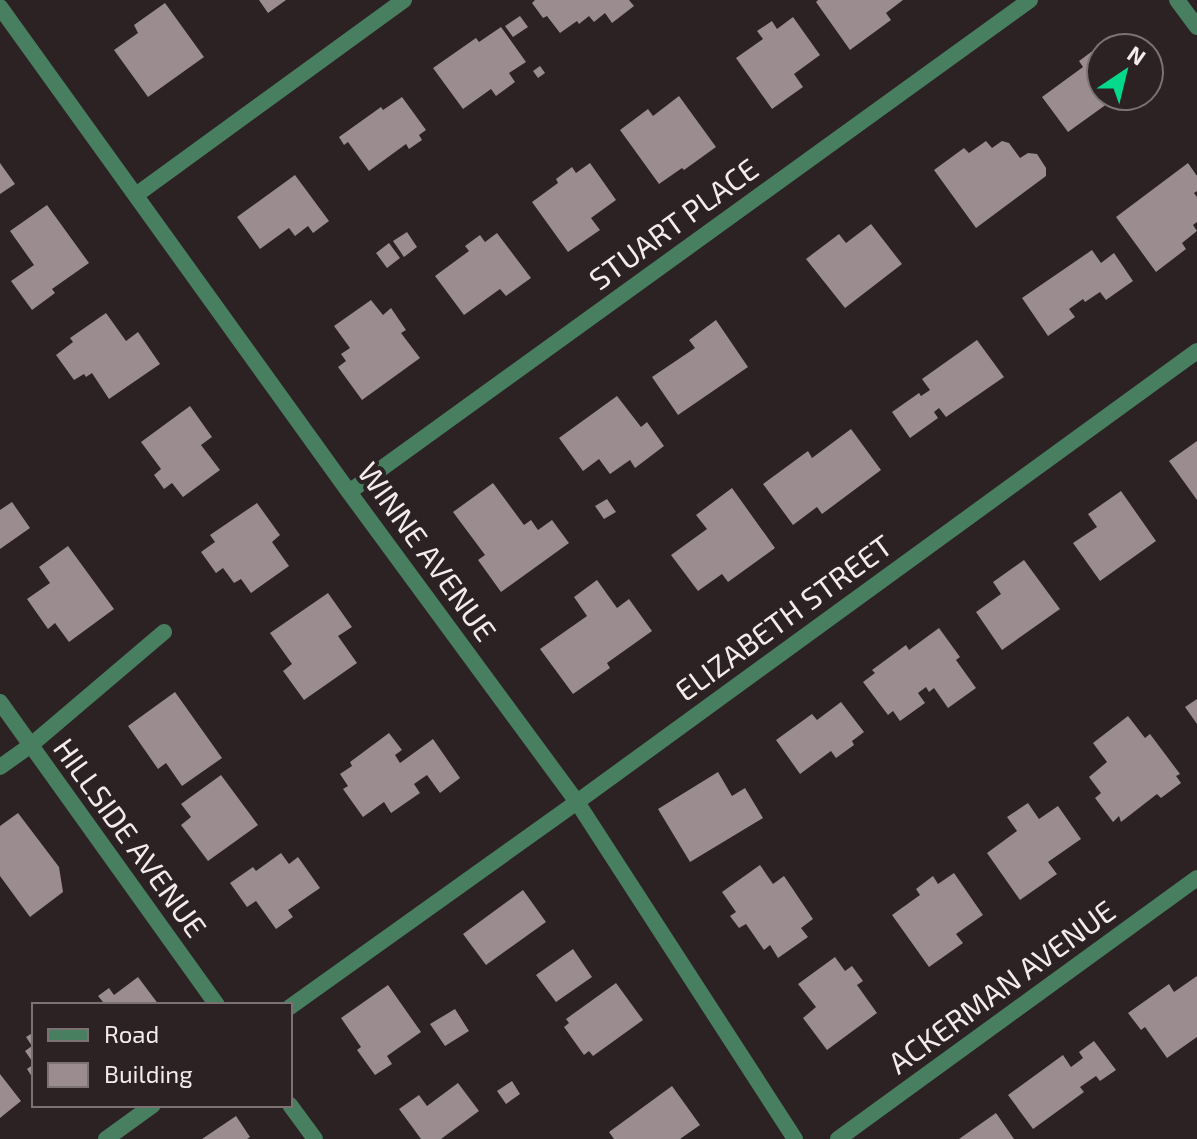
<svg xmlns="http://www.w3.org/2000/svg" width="1197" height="1139" font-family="'Exo 2',sans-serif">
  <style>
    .building { fill: #9b8c8f }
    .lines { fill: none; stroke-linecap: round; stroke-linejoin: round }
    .minor { stroke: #487f61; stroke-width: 16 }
    .labels { text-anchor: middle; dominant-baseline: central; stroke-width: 8; stroke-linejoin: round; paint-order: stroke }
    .street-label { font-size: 30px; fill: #f3ebec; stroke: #2c2123 }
  </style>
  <rect width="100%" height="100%" fill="#2c2123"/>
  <path class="building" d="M259,0H286L268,13Z
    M535,0H629L634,6L612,23L605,13L594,22L589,16L579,24L577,21L560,33L547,16L543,18L532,3Z
    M818,0H903L886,13L891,20L850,50L816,2Z
    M165,3L204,57L148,97L114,50L138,33L134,25Z
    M520,16L528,27L513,37L505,26Z
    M793,17L820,55L794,74L803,87L772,109L736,58L763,39L757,31L772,21L777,29Z
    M501,27L526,62L509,73L515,82L496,96L491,89L463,109L433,68L476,38L479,42Z
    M1106,41L1112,48H1101V96H1118L1068,132L1042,97L1083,67L1079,61Z
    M540,66L545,73L538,78L533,71Z
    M679,96L716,147L684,170L682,168L659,184L620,130L648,109L653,116Z
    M402,97L426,130L419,135L422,140L409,149L406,144L369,171L348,142L344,145L339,137L381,107L383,110Z
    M986,141L992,148L1002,141L1009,143L1020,158L1028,153L1037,154L1046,168V176L976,228L934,170L964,148L969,153Z
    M0,163L15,184L0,194Z
    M590,163L616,200L591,218L600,230L568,252L532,202L558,183L556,179L572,167L576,173Z
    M1188,163L1197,176V191L1194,193L1197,197V222L1193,225L1197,231L1182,243L1186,249L1156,272L1116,217Z
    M295,175L329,221L313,233L308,226L295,236L289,228L260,249L237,217Z
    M47,205L89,263L52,289L55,293L32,310L11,281L34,265L10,231Z
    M871,224L902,264L845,308L806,259L839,234L846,243Z
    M407,232L417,247L404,257L393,241Z
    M497,233L531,278L506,296L500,289L464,315L435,276L469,251L465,246L480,235L485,242Z
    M389,243L400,258L387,268L376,253Z
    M1092,250L1101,263L1114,253L1133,281L1106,300L1100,292L1085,302L1083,299L1069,309L1075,317L1048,336L1022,298Z
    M371,300L383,315L391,308L406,330L401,333L420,358L362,400L338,367L346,361L341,354L350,348L334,326Z
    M106,313L126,341L138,332L160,364L109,399L92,373L86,377L84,374L74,380L56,355L73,342L70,338Z
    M716,320L748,367L678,415L652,377L695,348L689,340Z
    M977,340L1004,377L946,417L939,408L934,412L938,418L910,438L892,412L919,393L921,396L930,390L922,379Z
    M617,396L641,427L647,422L664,446L635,468L630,460L610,474L599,459L583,471L559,438Z
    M190,406L212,437L201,445L220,470L183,497L172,483L164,489L154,475L161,469L141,442Z
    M851,429L881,470L822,514L817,507L793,525L763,484L808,451L812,458Z
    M1197,441V500L1169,461Z
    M493,483L524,525L531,520L538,530L552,520L569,543L501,592L478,560L485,555L453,512Z
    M732,488L775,548L728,582L722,574L698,591L671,555L707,529L696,515Z
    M1121,491L1156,541L1100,581L1073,543L1097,527L1088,514Z
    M607,499L616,512L604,519L595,506Z
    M12,502L30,528L0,549V510Z
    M257,503L280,535L272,542L289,566L251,593L241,579L234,583L223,568L216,573L201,552L215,542L210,535Z
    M68,546L114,609L69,642L55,623L48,629L27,599L50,583L39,567Z
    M1024,560L1060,609L1002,650L976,612L1001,594L993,582Z
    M597,580L617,608L629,599L652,631L607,663L610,668L573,694L540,649L587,616L574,597Z
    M328,593L352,627L338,636L357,663L304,700L283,671L292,664L270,633Z
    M939,628L960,657L956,660L976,688L948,708L934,688L929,692L926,687L918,693L925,703L900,721L893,711L888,715L863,682L875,673L872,670L906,645L909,650Z
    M175,692L222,758L182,786L166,763L158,769L128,726Z
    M1197,699V724L1185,707Z
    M841,702L864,732L852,741L854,745L836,758L831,751L800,774L776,740L812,714L817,720Z
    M1128,716L1145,738L1150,734L1180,774L1176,776L1181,783L1161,798L1157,794L1121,822L1119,816L1113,822L1095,798L1101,793L1089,777L1107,762L1093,743Z
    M389,733L402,750L395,755L400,763L433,739L460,778L440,793L427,775L414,784L420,793L391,813L384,802L363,817L343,789L348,786L340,774L352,766L350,762Z
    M718,772L732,796L745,788L763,818L690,862L658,809Z
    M221,775L258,825L208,861L181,825L191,817L181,804Z
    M1028,803L1039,819L1058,806L1081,839L1048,862L1057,874L1020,900L987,853L1017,831L1007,817Z
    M18,813L59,867L63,892L30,917L0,876V826Z
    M281,853L289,864L298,857L320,888L288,910L293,917L276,929L256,901L247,907L230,883L253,867L256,871Z
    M760,865L773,884L784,876L813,919L801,928L808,937L778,958L770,945L764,950L746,924L739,928L730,916L736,912L722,892Z
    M954,873L983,915L956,934L963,943L929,967L892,915L920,895L916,889L933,876L938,884Z
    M523,890L546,922L486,965L463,934Z
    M573,949L592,977L556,1002L536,975Z
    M835,957L845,971L852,966L863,981L857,985L877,1013L827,1050L803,1018L816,1007L798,984Z
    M1197,976V1037L1167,1058L1145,1027L1141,1030L1128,1013L1169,984L1174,992Z
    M138,977L159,1005H98L103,1002L98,996L109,988L114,995Z
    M616,983L643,1020L593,1056L589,1051L584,1055L564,1027L569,1023L566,1019Z
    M388,985L421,1032L387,1056L392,1064L375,1075L357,1050L361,1047L341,1018Z
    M455,1009L469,1031L445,1046L430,1024Z
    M34,1032V1080L27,1069L34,1064L25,1051L32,1046L26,1037Z
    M1094,1041L1116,1070L1100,1081L1096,1076L1080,1087L1084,1092L1033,1129L1008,1095L1063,1055L1071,1067L1083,1058L1079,1052Z
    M0,1074L21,1101L0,1118Z
    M512,1081L520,1094L506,1104L497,1091Z
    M458,1083L479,1111L441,1139H421L399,1109L419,1095L427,1106Z
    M672,1086L700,1125L680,1139H614L609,1132Z
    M996,1113L1014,1139H959Z
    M236,1116L250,1137L247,1139H202Z"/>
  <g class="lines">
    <path class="minor" d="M1177,0L1197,27
      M0,7L349,492L577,802L795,1139
      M136,195L404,0
      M349,492L1030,0
      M0,702L217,1005
      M0,767L31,745L164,632
      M290,1007L577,802L1197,351
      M290,1105L315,1139
      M106,1139L153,1105
      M838,1139L1197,878"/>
  </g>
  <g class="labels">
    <g class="street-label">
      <text transform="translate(673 223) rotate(-36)">STUART PLACE</text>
      <text transform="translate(428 551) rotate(54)">WINNE AVENUE</text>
      <text transform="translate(783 617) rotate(-36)">ELIZABETH STREET</text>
      <text transform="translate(131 837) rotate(54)">HILLSIDE AVENUE</text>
      <text transform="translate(1001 986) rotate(-36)">ACKERMAN AVENUE</text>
    </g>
  </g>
  <rect x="32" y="1003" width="260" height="104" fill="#2c2123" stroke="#7c7273" stroke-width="2"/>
  <rect x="48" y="1029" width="40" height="12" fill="#487f61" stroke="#7c7273" stroke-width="2"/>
  <text x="104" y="1043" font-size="24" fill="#f3ebec">Road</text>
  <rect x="48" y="1063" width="40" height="24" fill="#9b8c8f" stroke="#7c7273" stroke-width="2"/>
  <text x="104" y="1083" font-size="24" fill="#f3ebec">Building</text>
  <g transform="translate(1125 72) rotate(35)"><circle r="38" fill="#2c2123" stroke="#7c7273" stroke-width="2"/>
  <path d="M0-6L14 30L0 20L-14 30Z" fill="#04d98b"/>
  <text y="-12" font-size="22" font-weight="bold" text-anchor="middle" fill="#f3ebec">N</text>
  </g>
</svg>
